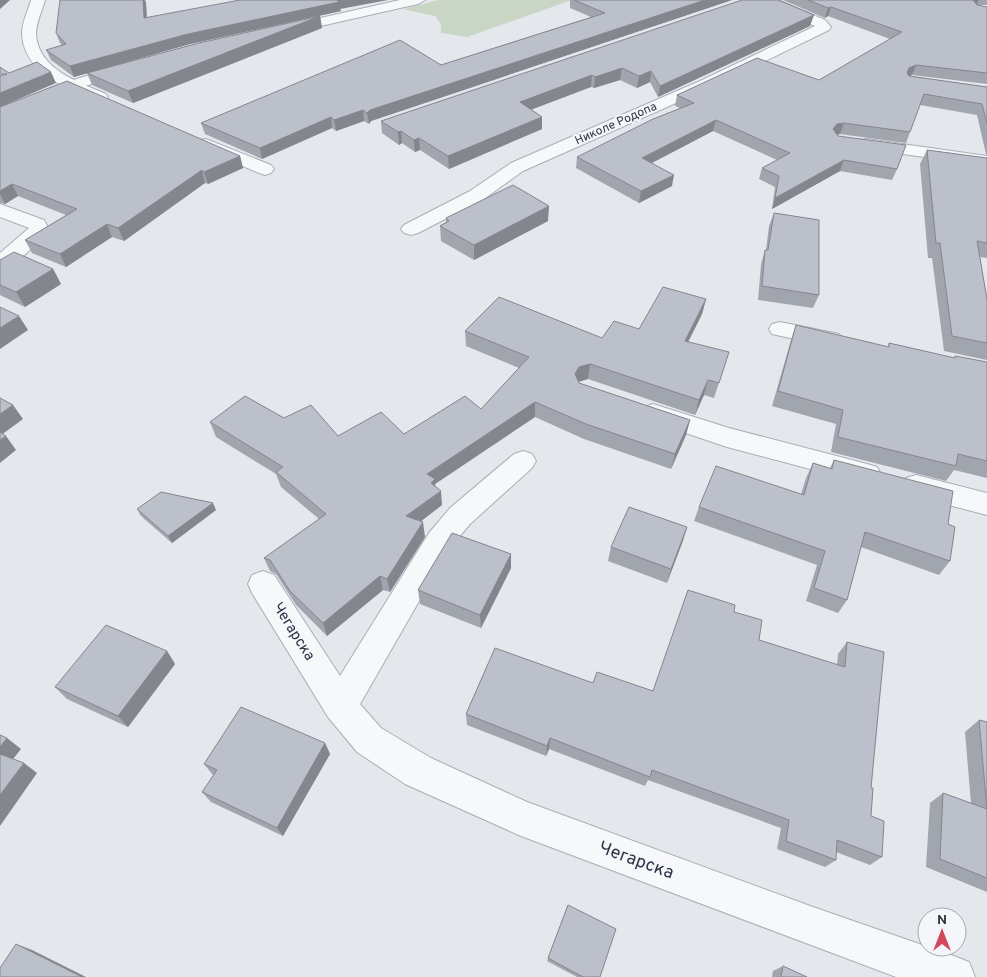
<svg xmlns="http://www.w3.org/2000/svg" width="987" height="977" font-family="Overpass,sans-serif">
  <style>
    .green { fill: #c9d6c5 }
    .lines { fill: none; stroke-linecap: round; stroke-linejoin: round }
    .minor-casing { stroke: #a9aeb7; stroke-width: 2 }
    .tertiary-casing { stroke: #a9aeb7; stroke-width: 2 }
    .minor { fill: #f7f8fa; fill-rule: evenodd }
    .tertiary { fill: #f7f8fa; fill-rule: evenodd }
    .wall { fill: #a1a5ae }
    .shaded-wall { fill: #83868d }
    .building { fill: #bbc0ca; stroke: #83868d }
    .labels { text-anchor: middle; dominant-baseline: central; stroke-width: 4; stroke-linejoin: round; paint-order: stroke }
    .far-street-label { font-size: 12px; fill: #2b3445; stroke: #f4f6f9 }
    .street-label { font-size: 15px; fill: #2b3445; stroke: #f4f6f9 }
    .near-street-label { font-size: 18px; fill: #2b3445; stroke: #f4f6f9 }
  </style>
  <rect width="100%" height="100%" fill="#e4e7ec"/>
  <path class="green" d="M438,0H572L467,37L441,33V24L435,16L403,9Z"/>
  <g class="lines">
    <defs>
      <path id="minor" d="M31,0H45C42,11 36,23 36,34C38,69 78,82 106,94L108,97L106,100C95,103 83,96 73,91C49,80 23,63 22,34C22,22 28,11 31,0Z
        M760,0H778L825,20L831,27L829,30L712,87L523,171L484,199L418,233L411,235L404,233L401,229L404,225L470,191L511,163L700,81L815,26L762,3Z
        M206,139L271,165L274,169L271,173L265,175L259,173L200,148L197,144L200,140Z
        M867,139L987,156V166L861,148L858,144L861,140Z
        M0,204L44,220L49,229C39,243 16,265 0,269V253L29,228L0,217Z
        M780,322L839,334L843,339L839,344L831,347L772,334L769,329L772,324Z
        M653,404L729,428L867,464L877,467L881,474L877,481L867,484L727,447L644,419L640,413L644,407Z
        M523,451L532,454L536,461L532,468L470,524L449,549L360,704L381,728L431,758L527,802L813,907L954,956L969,962L975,977H896L521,836L405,784L357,752L328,717L252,593L248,584L252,575L263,571L274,575L340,676L429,533L450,508L514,454Z
        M916,475L987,493V515L906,494L902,486L906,478Z"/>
      <path id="tertiary" d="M400,0H425L418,4L285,34L280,33L278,30L280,27L285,26Z
        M125,64L130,66L133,69L130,72L79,88L0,120V109L67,82Z"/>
    </defs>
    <use href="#minor" class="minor-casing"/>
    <use href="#tertiary" class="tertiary-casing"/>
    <use href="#minor" class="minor"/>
    <use href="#tertiary" class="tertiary"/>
  </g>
  <path class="wall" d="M60,0H145L146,3L147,18L340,9L341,11L190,44L98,70L320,16L322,28L133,103L92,85L87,73L74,77L51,60L46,50L62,45L60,43L56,33Z
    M570,0H732L371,121L369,124L364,121L336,131L332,128L262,159L205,134L201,123L441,65L591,17L570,8Z
    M783,0H987V5H977L987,7V84L912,75L910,76L987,87V155L986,154L977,115L920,105L906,143L840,134L837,135L838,136L897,169L892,180L840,171L772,209L775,187L759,179L762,168L777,160L713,131L652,163L672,186L639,203L576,168L577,157L680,108L675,106L677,95L819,80L890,39L828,16L825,18Z
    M810,26L658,97L650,82L637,88L620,80L594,88L591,87L531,109L542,117V129L449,169L420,150L415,152L402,143L399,145L382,133L381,121Z
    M0,107L240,156L243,168L208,184L205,183L124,241L112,237L66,267L32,253L25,240L66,215L18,196L5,204L0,203Z
    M927,150L987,158V258L980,257L987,299V360L944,351L932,258H928L920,164Z
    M774,213L819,295L813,308L758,300L761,264L765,250H766L769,226Z
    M446,218L548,221L474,260L441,241L440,226L446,222Z
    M0,260L53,269L61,284L25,307L0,295Z
    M706,299L702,314L688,342L729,352L714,398L704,395L695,415L588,379L579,382V383L690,420L686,435L671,469L584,439L535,417L435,484L442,505L420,522L425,537L390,592L383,590L327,636L296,605L276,574L270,571L264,558L319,519L281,487L276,474L216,437L210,422L284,418L338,436L404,434L481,409L519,368L466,346L465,331L602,338L639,329Z
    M796,325L888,347L889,343L954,358L955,356L987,362V478L954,470L946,481L831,452L836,424L772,406L791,340Z
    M834,460L948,524L950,561L939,575L861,547L847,600L838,613L806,601L817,565L694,521L699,507L801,494L806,478L813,463L830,468Z
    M137,509L216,510L172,543L141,516Z
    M687,527L667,583L608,561L611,547Z
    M511,568L481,628L420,604L418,590Z
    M734,612L759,640L837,665L838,654L847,642L871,788V816L882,857L870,865L836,852V860L825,867L777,849L781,828L648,780L645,786L549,749L546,756L467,725L466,714L593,683L653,691Z
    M167,651L175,664L128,727L67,699L55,687Z
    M979,720L987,722V892L926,867L930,803L943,793L971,803L965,732Z
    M325,743L330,754L283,836L211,802L202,792L214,775L212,774L204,764Z
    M568,905L600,977H577L547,961Z
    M783,966L807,977H772L773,971Z"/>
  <path class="shaded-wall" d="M0,0H10L0,9Z
    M143,0H145L146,3L147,28L144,18Z
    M336,0H388L340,9L341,11L190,44L74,77L70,66L188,34Z
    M705,0H732L371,121L369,124L367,113L370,110Z
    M973,0H979L977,4L969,10Z
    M831,7L828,16L825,18L828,8Z
    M814,15L810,26L658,97L660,86Z
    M320,16L322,28L133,103L128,91Z
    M916,65L912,75L904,78L909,68Z
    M622,68L620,80L594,88L595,77Z
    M651,71L650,82L637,88L639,76Z
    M51,72L56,83L0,107V93Z
    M592,75L591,87L520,114V102Z
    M363,110L364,121L336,131L334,120Z
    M331,117L332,128L262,159L260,148Z
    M542,117V129L449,169L448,156Z
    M716,120L713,131L640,169L642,158Z
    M844,123L840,134L834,135L833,129L837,124Z
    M401,131L402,143L399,145L398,132Z
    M419,138L420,150L415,152L414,140Z
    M240,156L243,168L208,184L204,172Z
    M844,160L840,171L772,209L775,198Z
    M202,170L205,183L124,241L118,228Z
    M674,175L672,186L639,203L641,191Z
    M12,184L18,196L5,204L0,194V191Z
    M549,206L548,221L474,260V245Z
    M107,224L112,237L66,267L60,254Z
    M53,269L61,284L25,307L16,292Z
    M706,299L702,314L681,356L685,341Z
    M19,316L28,330L0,349V328Z
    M590,364L588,379L577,382L575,374L579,367Z
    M708,380L704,395L695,415L699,400Z
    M535,402V417L435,484L436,494L427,474Z
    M13,405L23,419L0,436V414Z
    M690,420L686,435L671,469L675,454Z
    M6,436L16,450L0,463V440Z
    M441,491L442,505L408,531L406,516Z
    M213,503L216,510L172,543L168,536Z
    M423,522L425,537L390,592L387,579Z
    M687,527L683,541L667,583L671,569Z
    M511,554V568L481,628L480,615Z
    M380,576L383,590L327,636L323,623Z
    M167,651L175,664L128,727L118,716Z
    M7,738L21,749L10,763L0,756V747Z
    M550,738L549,749L546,756L547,746Z
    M325,743L330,754L283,836L277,828Z
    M24,763L37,773L0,826V795Z
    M16,944L32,950L86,977H82Z"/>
  <path class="building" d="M60,0H143L144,18L240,0H337L339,2L188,34L70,66L46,50L66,44L56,33Z
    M574,0H705L370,110L367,113L363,110L334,120L331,117L260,148L201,123L400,40L441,65L605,13Z
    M742,0H778L814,15L660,86L651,71L639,76L622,68L595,77L592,75L520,102L542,117L448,156L419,138L414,140L401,131L398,132L381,121Z
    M808,0H973L977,5L987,7V73L916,65L909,68L907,73L909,76L987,87V123L982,104L924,94L910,132L844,123L837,124L833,129L838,136L906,145L897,169L844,160L775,198L779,176L762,168L790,153L716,120L642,158L674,175L641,191L577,157L653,119L694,103L677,95L757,58L819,80L902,32L831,7L828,8Z
    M320,16L128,91L87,73L199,43Z
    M37,62L51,72L0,93V76L7,74H0V67L9,73Z
    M67,81L240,156L204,172L202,170L118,228L107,224L60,254L25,240L77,209L12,184L0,191V107Z
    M927,150L987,158V243L977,241L987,299V343L952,336L940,243H936Z
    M513,185L549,206L474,245L440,226L449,221L446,218Z
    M774,213L819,220V295L762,286L765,250H768Z
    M14,252L53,269L16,292L0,285V260Z
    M663,287L706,299L685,341L729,352L719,383L708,380L699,400L590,364L579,367L575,374L579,383L690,420L675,454L586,424L535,402L427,474L435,479L431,483L441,491L406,516L423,522L387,579L380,576L323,623L290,591L270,560L264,558L326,514L276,472L283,467L210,422L245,396L284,418L311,405L338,436L381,412L404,434L465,396L481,409L529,357L465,331L499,297L602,338L614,321L639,329Z
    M0,307L19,316L0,328Z
    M796,325L889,347V343L955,358V356L987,362V461L958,454L956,466L838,437L843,410L778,391Z
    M0,398L13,405L0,414Z
    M0,432L6,436L0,440Z
    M834,460L953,491L948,524L955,527L950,561L865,532L847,600L814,588L825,551L699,507L716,466L804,495L813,463L832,469Z
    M161,492L213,503L168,536L137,509Z
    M629,507L687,527L671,569L611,547Z
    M452,533L511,554L480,615L418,590Z
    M688,590L735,605L734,612L762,620L759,640L845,667L847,642L884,652L871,788H873L871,816L884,821L882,857L837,840L836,860L786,841L789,820L652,770L650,777L550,738L547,746L466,714L495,648L593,683L597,672L653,691Z
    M106,625L167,651L118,716L55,687Z
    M241,707L325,743L277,828L202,792L217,770L204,764Z
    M979,720L987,722V878L940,859L943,793L987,809Z
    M0,735L7,738L0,747Z
    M0,754L24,763L0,795Z
    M568,905L616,929L600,977H583L548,958Z
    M16,944L82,977H0V968Z
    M783,966L807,977H781Z"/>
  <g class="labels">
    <g class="far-street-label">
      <text transform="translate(616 124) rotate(-24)">Николе Родопа</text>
    </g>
    <g class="street-label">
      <text transform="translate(293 632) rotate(58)">Чегарска</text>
    </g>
    <g class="near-street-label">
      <text transform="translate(636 861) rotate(20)">Чегарска</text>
    </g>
  </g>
  <g transform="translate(942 932)"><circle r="24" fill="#f4f6f9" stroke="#a4a8b1"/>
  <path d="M0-4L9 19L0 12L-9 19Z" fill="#d1495b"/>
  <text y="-8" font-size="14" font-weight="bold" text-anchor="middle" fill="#2b3445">N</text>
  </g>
</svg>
